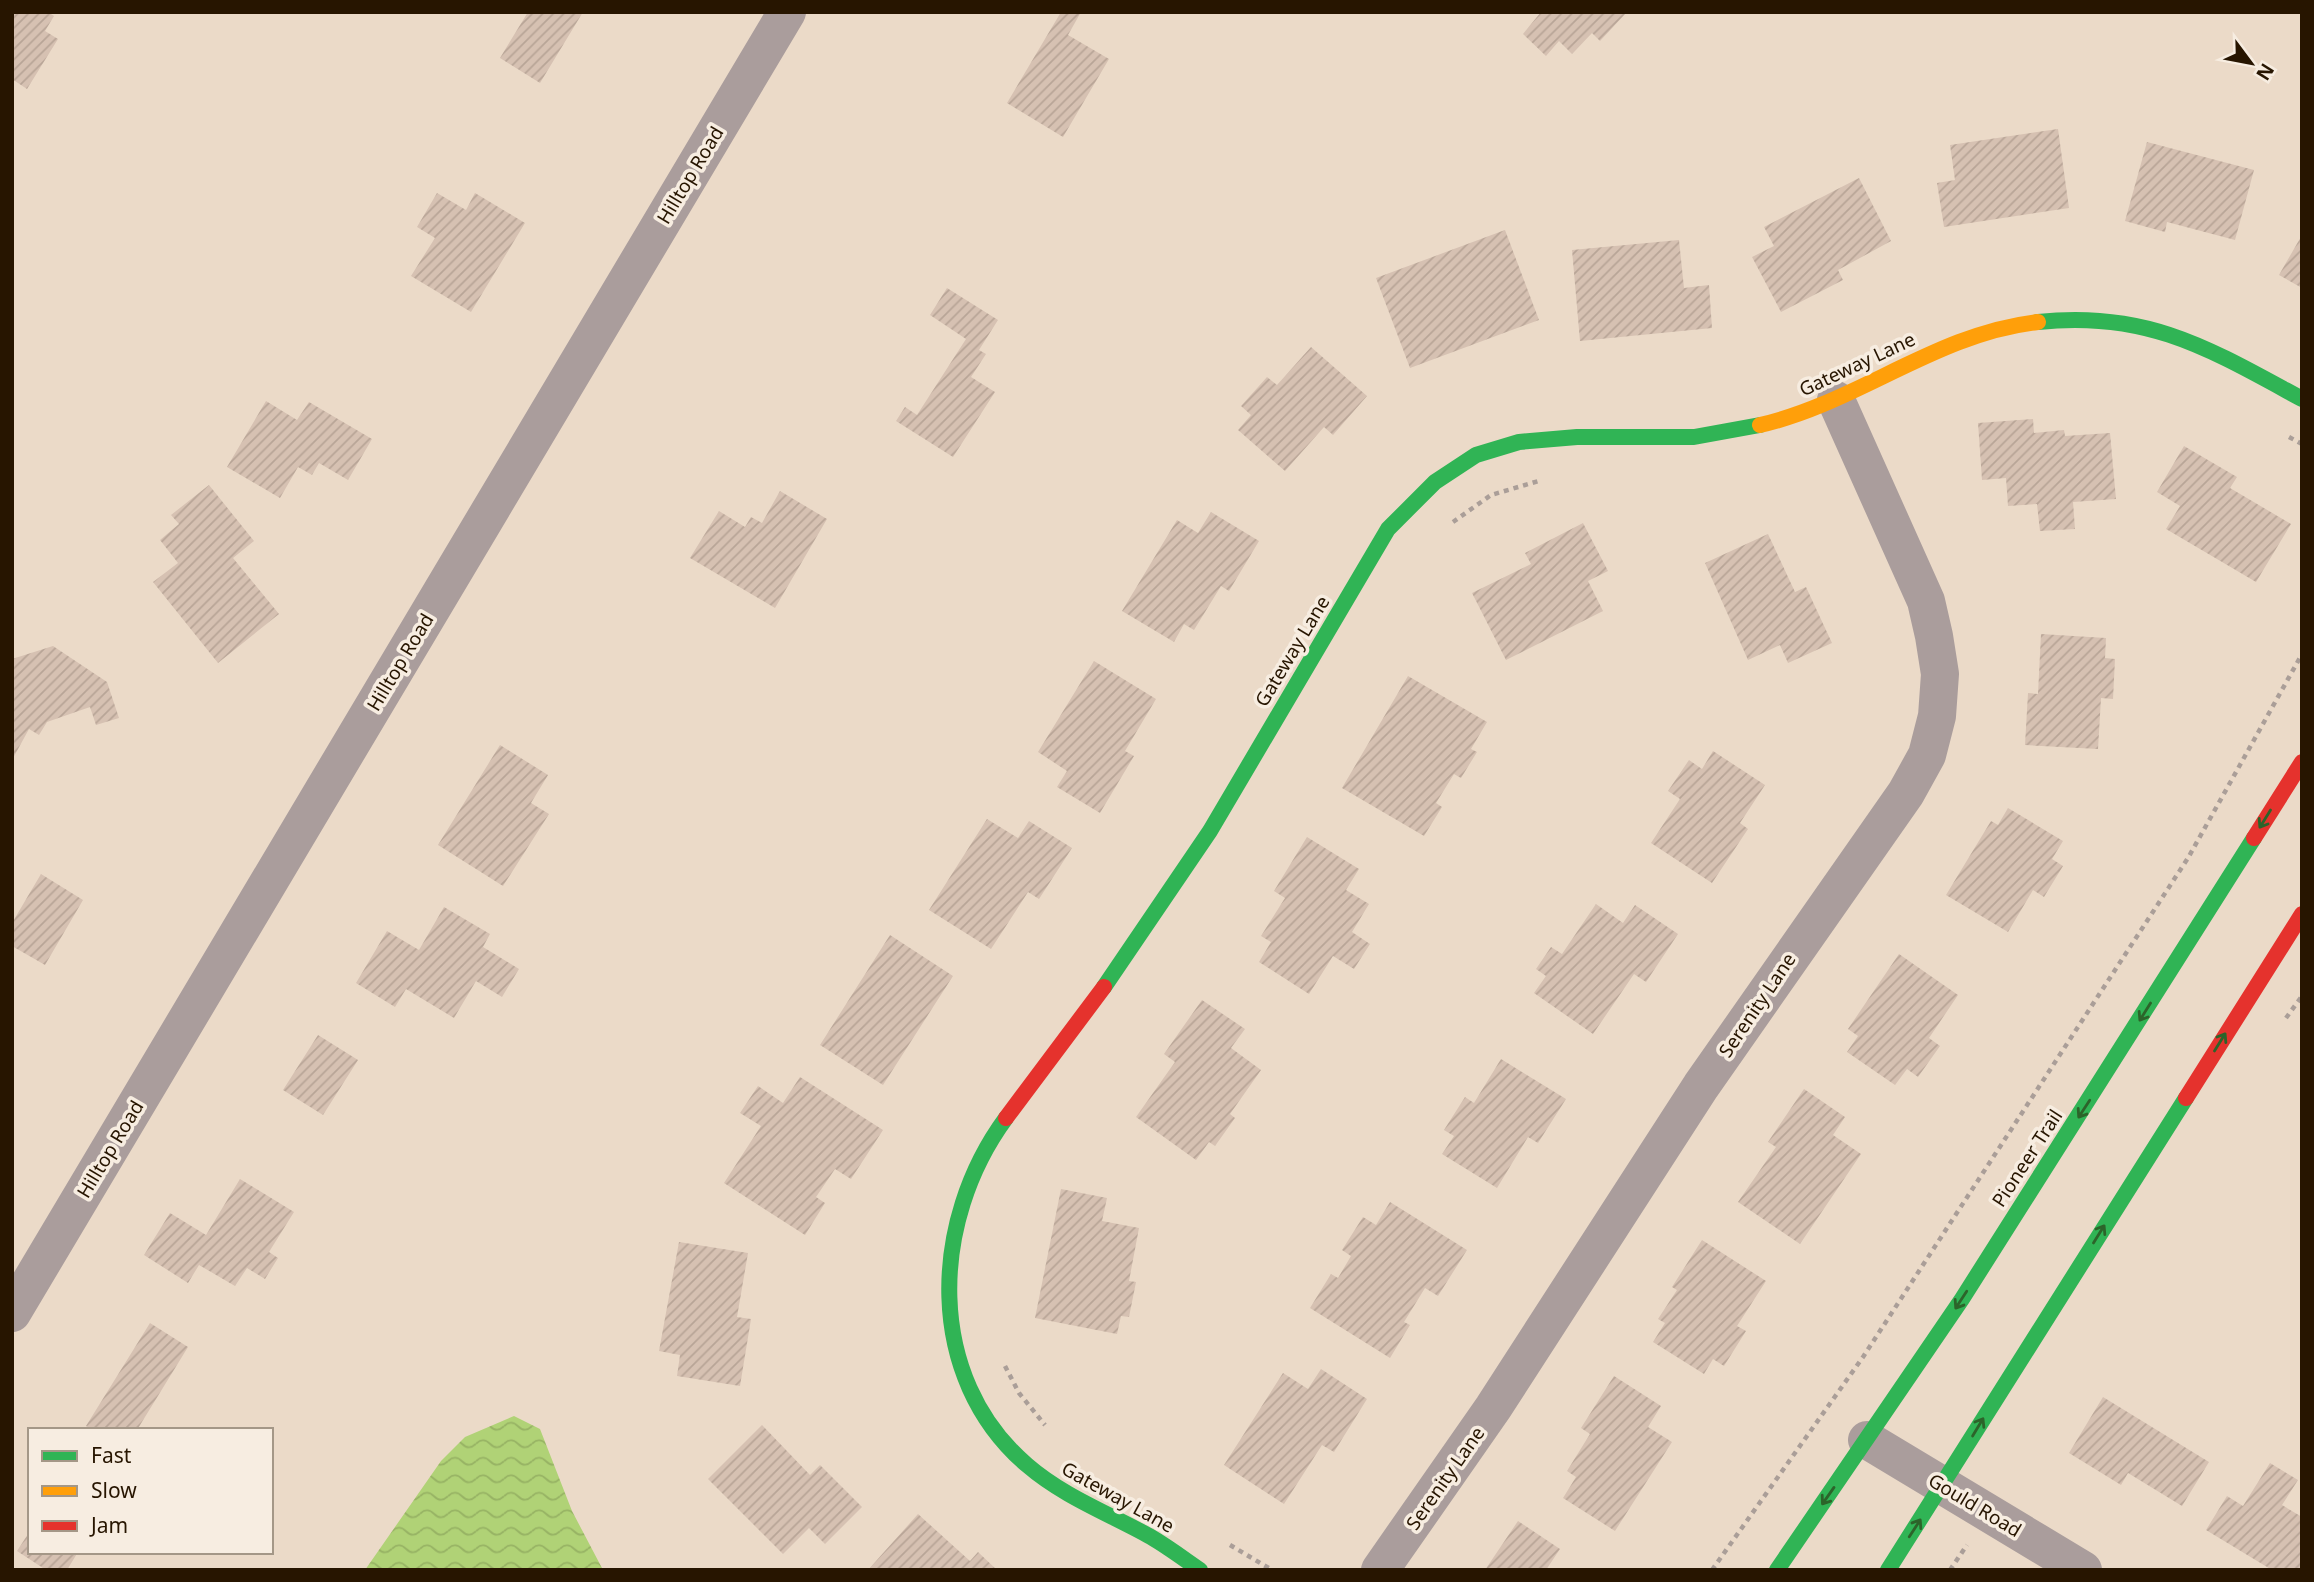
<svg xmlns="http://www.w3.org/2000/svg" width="2314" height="1582" font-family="'Noto Sans',sans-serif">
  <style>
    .water { fill: url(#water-waves) }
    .building { fill: url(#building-hatch) }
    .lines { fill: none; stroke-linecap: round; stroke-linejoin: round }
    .path { stroke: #aa9e98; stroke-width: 4.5; stroke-dasharray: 5 5; stroke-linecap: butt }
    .street { stroke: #aa9d9c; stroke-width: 38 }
    .fast { stroke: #30b455; stroke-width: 16 }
    .slow { stroke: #ff9f0a; stroke-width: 16 }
    .jam { stroke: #e5322d; stroke-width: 16 }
    .oneway { stroke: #2c642a }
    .labels { text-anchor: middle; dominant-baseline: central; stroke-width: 7; stroke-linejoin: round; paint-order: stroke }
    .street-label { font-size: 19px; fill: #271500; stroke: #f7ede1 }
  </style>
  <defs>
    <pattern id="water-waves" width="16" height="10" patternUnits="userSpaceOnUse" patternTransform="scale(1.75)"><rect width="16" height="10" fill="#b0d276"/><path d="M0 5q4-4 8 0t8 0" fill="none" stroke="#97b364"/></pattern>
    <pattern id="building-hatch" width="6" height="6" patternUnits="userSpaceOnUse" patternTransform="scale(1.75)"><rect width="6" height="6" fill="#d6c1b2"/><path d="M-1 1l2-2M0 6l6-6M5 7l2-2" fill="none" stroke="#b8a597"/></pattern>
  </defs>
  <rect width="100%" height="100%" fill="#ebdac8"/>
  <path class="water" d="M514,1416L540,1429L572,1511L603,1570H365L441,1461L465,1437Z"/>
  <path class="building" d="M12,12H48L54,16L45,31L58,39L27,89L12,79Z
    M528,12H583L540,83L500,58Z
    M1061,12H1081L1068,35L1109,59L1063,137L1007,103Z
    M1541,12H1627L1600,41L1592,33L1572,54L1559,41L1546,56L1523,34Z
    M2058,129L2069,208L1944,227L1937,183L1955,180L1950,145Z
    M2147,142L2254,170L2235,240L2167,222L2165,232L2125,221Z
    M1859,178L1891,241L1838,270L1843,280L1781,312L1752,257L1774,246L1764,227Z
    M437,193L466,210L475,193L525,223L471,312L411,276L435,238L417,227Z
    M1505,230L1539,320L1410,368L1376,278Z
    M2302,235V288L2279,275Z
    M1679,240L1684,288L1709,285L1712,328L1580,341L1572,250Z
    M947,288L998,320L979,350L986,354L971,377L995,392L953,457L896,421L905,407L917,415L966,339L930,315Z
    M1311,347L1367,396L1333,435L1324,427L1285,471L1238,430L1251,415L1241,406L1267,377L1277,385Z
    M266,401L297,420L309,402L372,439L348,480L319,463L312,475L298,467L280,498L227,467Z
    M2033,419L2034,433L2064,430L2065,436L2110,433L2116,499L2073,502L2075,529L2040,531L2037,504L2008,506L2006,478L1982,480L1978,423Z
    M2184,446L2237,477L2230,488L2291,524L2256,582L2166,529L2180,506L2157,492Z
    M209,485L254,541L233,558L279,614L218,663L153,582L178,563L160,540L179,524L171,515Z
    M780,491L827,519L775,608L690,558L719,511L745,527L751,517L762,523Z
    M1211,512L1259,541L1229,591L1221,586L1194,630L1184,624L1174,642L1122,611L1177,520L1198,533Z
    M1583,523L1608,571L1588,581L1603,611L1506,660L1472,593L1531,564L1525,553Z
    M1768,534L1795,592L1806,587L1832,643L1788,663L1780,645L1748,660L1705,563Z
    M2041,634L2106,638L2105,658L2115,659L2113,699L2101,698L2098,749L2025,745L2028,693L2038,694Z
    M53,646L107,682L119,718L96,725L90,707L47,722L39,735L29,729L12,760V659Z
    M1094,661L1156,699L1125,751L1134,756L1100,813L1057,787L1067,771L1038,752Z
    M1408,676L1487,722L1471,749L1477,752L1461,778L1454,774L1436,803L1442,807L1424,836L1342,788Z
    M500,745L548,775L531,803L549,814L503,886L438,845Z
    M1713,751L1765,785L1740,823L1748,829L1712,883L1651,843L1680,799L1668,791L1689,760L1702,769Z
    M2008,808L2063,841L2052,859L2063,866L2044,897L2033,890L2008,932L1946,895L1991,821L1998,825Z
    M987,819L1018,838L1029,821L1072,848L1039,899L1028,892L991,949L929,910Z
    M1307,837L1359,869L1346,890L1369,904L1352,932L1370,944L1354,969L1333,956L1309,994L1259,962L1271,942L1261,936L1285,898L1274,891Z
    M41,874L83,900L45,965L12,946V923Z
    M1596,904L1623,923L1635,905L1678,934L1646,982L1634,974L1593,1034L1534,993L1546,976L1536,969L1551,947L1562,954Z
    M444,907L490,934L483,947L519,969L502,997L476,981L454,1018L406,989L395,1007L356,983L387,931L419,950Z
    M890,935L953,976L883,1085L820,1045Z
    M1899,954L1958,995L1929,1038L1940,1046L1918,1077L1907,1069L1895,1085L1847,1052L1858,1036L1848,1029Z
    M1202,1000L1245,1029L1231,1048L1261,1070L1230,1114L1235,1118L1215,1146L1209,1142L1196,1160L1136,1117L1175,1062L1164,1054Z
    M318,1035L358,1060L323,1115L283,1090Z
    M1501,1059L1566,1099L1538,1143L1528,1137L1497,1188L1442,1154L1454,1136L1444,1130L1465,1097L1474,1103Z
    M800,1077L883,1130L851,1179L835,1169L816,1197L825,1203L805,1235L724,1183L761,1126L740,1113L758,1086L783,1103Z
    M1804,1089L1845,1117L1833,1135L1861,1154L1800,1244L1738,1202L1776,1147L1768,1142Z
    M240,1179L294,1212L269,1252L278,1258L265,1279L247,1268L235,1286L199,1265L188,1283L144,1255L170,1213L206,1235Z
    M1061,1189L1107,1198L1102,1221L1139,1228L1129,1281L1136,1282L1129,1317L1121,1316L1117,1334L1035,1318Z
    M1390,1202L1467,1250L1438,1296L1425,1288L1404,1322L1410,1325L1390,1358L1310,1308L1331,1274L1338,1278L1351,1256L1342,1250L1363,1217L1376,1225Z
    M1702,1240L1766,1281L1737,1326L1746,1331L1724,1366L1713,1359L1704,1374L1653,1342L1665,1323L1658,1319L1677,1290L1672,1287Z
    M679,1242L748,1253L737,1317L751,1319L740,1386L677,1376L680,1355L659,1351Z
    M150,1323L188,1347L137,1430H92L86,1426Z
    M1321,1369L1367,1399L1334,1452L1322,1445L1284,1504L1224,1465L1283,1373L1308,1389Z
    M1614,1376L1661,1406L1648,1427L1672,1442L1615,1531L1563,1498L1576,1477L1567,1471L1590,1434L1581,1428Z
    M2103,1397L2209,1462L2182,1506L2128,1473L2121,1485L2069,1453Z
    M762,1425L810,1475L820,1465L862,1507L825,1544L809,1528L783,1554L708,1479Z
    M2270,1463L2298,1480L2282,1505L2302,1517V1570H2272L2206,1530L2227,1496L2243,1506Z
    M918,1514L970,1561L978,1552L997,1570H868Z
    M1518,1521L1560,1549L1546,1570H1485Z
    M30,1531V1552H78L67,1570H46L17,1551Z"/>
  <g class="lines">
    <path class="path" d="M2289,437L2302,444
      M1453,522L1491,495L1542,480
      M2286,1018L2302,996
      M1005,1366L1019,1393L1045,1425
      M1230,1545L1272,1570
      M1712,1570L1863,1357L2188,858L2302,654
      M1950,1570L1967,1545"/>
    <path class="street" d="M12,1313L787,12
      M1867,1440L2083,1570
      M1380,1570L1493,1408L1701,1086L1906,793L1927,755L1937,716L1940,674L1934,636L1926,601L1836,400"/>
    <path class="fast" d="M2038,322C2147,310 2210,349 2302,399
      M1104,987L1210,831L1388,529L1435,482L1476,455L1519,442L1577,437H1694L1760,425
      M1006,1118C930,1221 924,1377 1027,1465C1064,1497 1110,1514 1151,1537C1168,1547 1184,1559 1200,1570
      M1777,1570L1962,1299L2254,838
      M1888,1570L2186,1098"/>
    <path class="slow" d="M1760,425C1857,403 1937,333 2038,322"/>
    <path class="jam" d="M2254,838L2302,762
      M2186,1098L2302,914
      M1006,1118L1104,987"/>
  </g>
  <defs><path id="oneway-shaft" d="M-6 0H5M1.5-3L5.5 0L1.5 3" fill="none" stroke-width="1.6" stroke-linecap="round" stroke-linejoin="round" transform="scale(1.75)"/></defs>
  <g class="oneway">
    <use href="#oneway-shaft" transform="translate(2265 819) rotate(122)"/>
    <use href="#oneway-shaft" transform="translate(2145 1012) rotate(122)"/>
    <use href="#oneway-shaft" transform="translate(2220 1042) rotate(-58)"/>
    <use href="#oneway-shaft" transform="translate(2084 1109) rotate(123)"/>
    <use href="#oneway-shaft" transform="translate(2099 1234) rotate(-58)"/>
    <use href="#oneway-shaft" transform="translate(1961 1300) rotate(123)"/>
    <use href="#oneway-shaft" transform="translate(1978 1427) rotate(-59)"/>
    <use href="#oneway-shaft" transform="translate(1828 1496) rotate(125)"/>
    <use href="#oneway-shaft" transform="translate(1915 1528) rotate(-57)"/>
  </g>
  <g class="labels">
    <g class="street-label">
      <text transform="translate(690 175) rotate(-59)">Hilltop Road</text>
      <text transform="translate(1857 364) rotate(-25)">Gateway Lane</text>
      <text transform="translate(1292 651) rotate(-59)">Gateway Lane</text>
      <text transform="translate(400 662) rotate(-59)">Hilltop Road</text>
      <text transform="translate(1757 1005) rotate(-56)">Serenity Lane</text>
      <text transform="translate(110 1149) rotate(-59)">Hilltop Road</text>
      <text transform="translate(2027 1158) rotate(-57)">Pioneer Trail</text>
      <text transform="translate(1445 1478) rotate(-55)">Serenity Lane</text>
      <text transform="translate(1118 1497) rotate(29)">Gateway Lane</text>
      <text transform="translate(1975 1505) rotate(31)">Gould Road</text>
    </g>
  </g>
  <rect width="2314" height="1582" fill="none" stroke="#271500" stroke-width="28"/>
  <rect x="28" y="1428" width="245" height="126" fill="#f7ede1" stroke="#a49787" stroke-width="2"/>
  <rect x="42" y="1451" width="35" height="10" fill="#30b455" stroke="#a49787" stroke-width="2"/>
  <text x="91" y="1463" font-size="21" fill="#271500">Fast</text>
  <rect x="42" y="1486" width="35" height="10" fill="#ff9f0a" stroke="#a49787" stroke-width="2"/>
  <text x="91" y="1498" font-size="21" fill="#271500">Slow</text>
  <rect x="42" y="1521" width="35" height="10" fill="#e5322d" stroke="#a49787" stroke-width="2"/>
  <text x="91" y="1533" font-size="21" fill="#271500">Jam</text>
  <g transform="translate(2251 63) rotate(122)" stroke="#f7ede1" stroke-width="5" paint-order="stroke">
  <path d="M0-5L12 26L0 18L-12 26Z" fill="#271500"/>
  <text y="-10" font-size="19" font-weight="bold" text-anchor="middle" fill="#271500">N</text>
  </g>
</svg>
